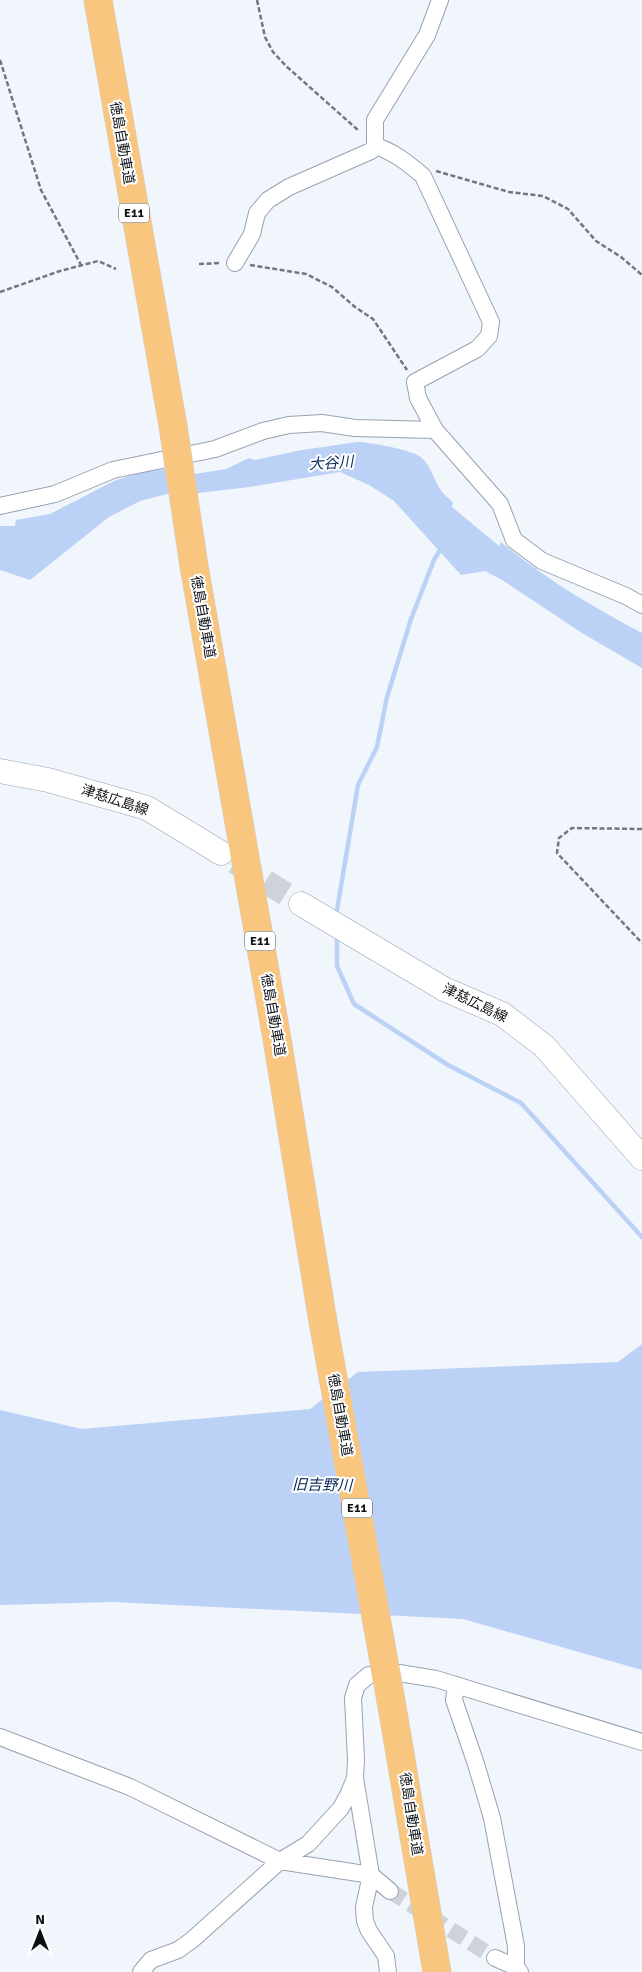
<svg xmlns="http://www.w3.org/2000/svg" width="642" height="1972" font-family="Signika,'Noto Sans JP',sans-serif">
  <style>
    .water { fill: #bbd1f5 }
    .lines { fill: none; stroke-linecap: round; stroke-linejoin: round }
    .stream { stroke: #bbd1f5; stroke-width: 4.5 }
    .street-tunnel { stroke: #ced2d9; stroke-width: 16; stroke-dasharray: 16 8; stroke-linecap: butt }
    .secondary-tunnel { stroke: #ced2d9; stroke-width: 24; stroke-dasharray: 24 12; stroke-linecap: butt }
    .street-casing { stroke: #98a2b2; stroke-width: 18 }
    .secondary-casing { stroke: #98a2b2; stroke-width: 25 }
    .highway-casing { stroke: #cecfd0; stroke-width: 29 }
    .path { stroke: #73777d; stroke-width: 2.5; stroke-dasharray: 5 2.5; stroke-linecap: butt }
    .street { stroke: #fff; stroke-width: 16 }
    .secondary { stroke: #fff; stroke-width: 24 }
    .highway { stroke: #f9c67f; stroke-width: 28 }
    .highway-bridge-casing { stroke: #cecfd0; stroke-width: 29; stroke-linecap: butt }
    .highway-bridge { stroke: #f9c67f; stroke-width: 28 }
    .labels { text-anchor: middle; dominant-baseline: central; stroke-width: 4; stroke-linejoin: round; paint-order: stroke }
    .shield { fill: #fff; stroke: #54575a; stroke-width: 1 }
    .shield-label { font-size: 12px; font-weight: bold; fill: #0b0f14 }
    .street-label { font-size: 14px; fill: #0b0f14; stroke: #fff }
    .water-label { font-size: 15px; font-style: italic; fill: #062759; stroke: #fff }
  </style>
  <rect width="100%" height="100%" fill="#f1f5fc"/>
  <path class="water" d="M357,442C369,442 414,450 422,458C432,467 434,482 442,492C445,496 450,499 453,503L452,507L499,546L501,542C544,578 593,607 642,633V668L582,633L502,580L485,571L461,575L394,501L369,485L340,472L249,487L199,493L167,494L140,501L109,517L30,580L0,570V526H15L16,520L50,514L114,481L142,472L166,469L167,475L195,474L226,469L249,458L255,460L302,450Z
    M642,1344V1670L463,1619L113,1602L0,1605V1410L82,1429L310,1409L358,1372L618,1362Z"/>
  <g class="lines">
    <path class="stream" d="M336,916L358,785L377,747L387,697L411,619L434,560L442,547
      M337,934V966L354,1004L448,1065L521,1103L642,1237"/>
    <path class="street-tunnel" d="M390,1891L495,1958"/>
    <path class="secondary-tunnel" d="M235,862L301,904"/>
    <defs>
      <path id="street" d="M375,146C393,151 409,164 423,176L491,322L489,336L477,349L415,382L418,398L435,430L500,504L514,540L542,561L626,596L642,605
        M235,263L252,234L257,213L268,200L289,187L371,151L375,146V120L427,35L440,0
        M0,506L55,494L113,470L215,449L263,431L289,425L322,423L355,428L435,430
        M456,1685L454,1700L476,1764L492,1818L516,1946V1972
        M0,1737L130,1787L280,1861L371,1875L390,1891
        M355,1778L371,1875L364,1907L365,1921L369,1931L386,1956L388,1972
        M495,1958L516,1967L520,1972
        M141,1972L151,1960L178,1950L192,1940L280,1861L308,1844L341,1808L349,1793L355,1778L356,1760L353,1698L357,1685L369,1675L399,1673L436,1679L642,1742"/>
      <path id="secondary" d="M0,771L48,780L147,808L221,853
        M301,904L444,989L502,1014L544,1046L642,1158"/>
      <path id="highway" d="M98,0L173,426
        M194,566L278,1045L322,1316
        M391,1701L437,1972"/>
    </defs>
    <use href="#street" class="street-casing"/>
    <use href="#secondary" class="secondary-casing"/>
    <use href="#highway" class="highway-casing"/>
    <path class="path" d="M257,0L265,37L273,52L286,66L359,131
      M0,60L41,190L81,265
      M436,171L509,192L543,196L568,209L596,241L621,257L642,275
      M199,264L220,263
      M250,265L306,274L332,287L355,307L373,319L407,370
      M0,292L60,271L98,261L116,269
      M642,829L572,828L559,838L557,853L642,943"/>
    <use href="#street" class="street"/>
    <use href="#secondary" class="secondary"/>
    <use href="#highway" class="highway"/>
    <defs>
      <path id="highway-bridge" d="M173,426L194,566
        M322,1316L391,1701"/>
    </defs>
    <use href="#highway-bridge" class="highway-bridge-casing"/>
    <use href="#highway-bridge" class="highway-bridge"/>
  </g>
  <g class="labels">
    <g class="shield">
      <rect x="119" y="203.5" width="30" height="19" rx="4"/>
      <rect x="245" y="931.5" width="30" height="19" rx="4"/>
      <rect x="342" y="1498.5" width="30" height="19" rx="4"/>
    </g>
    <g class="shield-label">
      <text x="134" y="213">E11</text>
      <text x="260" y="941">E11</text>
      <text x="357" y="1508">E11</text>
    </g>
    <g class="street-label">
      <text transform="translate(122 143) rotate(80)">徳島自動車道</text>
      <text transform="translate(203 617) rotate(80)">徳島自動車道</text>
      <text transform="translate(115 800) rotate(18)">津慈広島線</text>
      <text transform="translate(475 1003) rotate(26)">津慈広島線</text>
      <text transform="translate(273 1015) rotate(80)">徳島自動車道</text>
      <text transform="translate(340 1415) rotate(80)">徳島自動車道</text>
      <text transform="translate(411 1814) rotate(81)">徳島自動車道</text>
    </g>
    <g class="water-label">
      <text transform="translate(331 463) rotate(-4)">大谷川</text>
      <text transform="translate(322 1485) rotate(1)">旧吉野川</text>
    </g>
  </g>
  <g transform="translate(40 1932)" stroke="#ffffff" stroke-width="4" paint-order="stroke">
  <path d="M0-4L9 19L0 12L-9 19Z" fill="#0b0f14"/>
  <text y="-8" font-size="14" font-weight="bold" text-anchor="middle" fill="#0b0f14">N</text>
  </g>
</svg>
